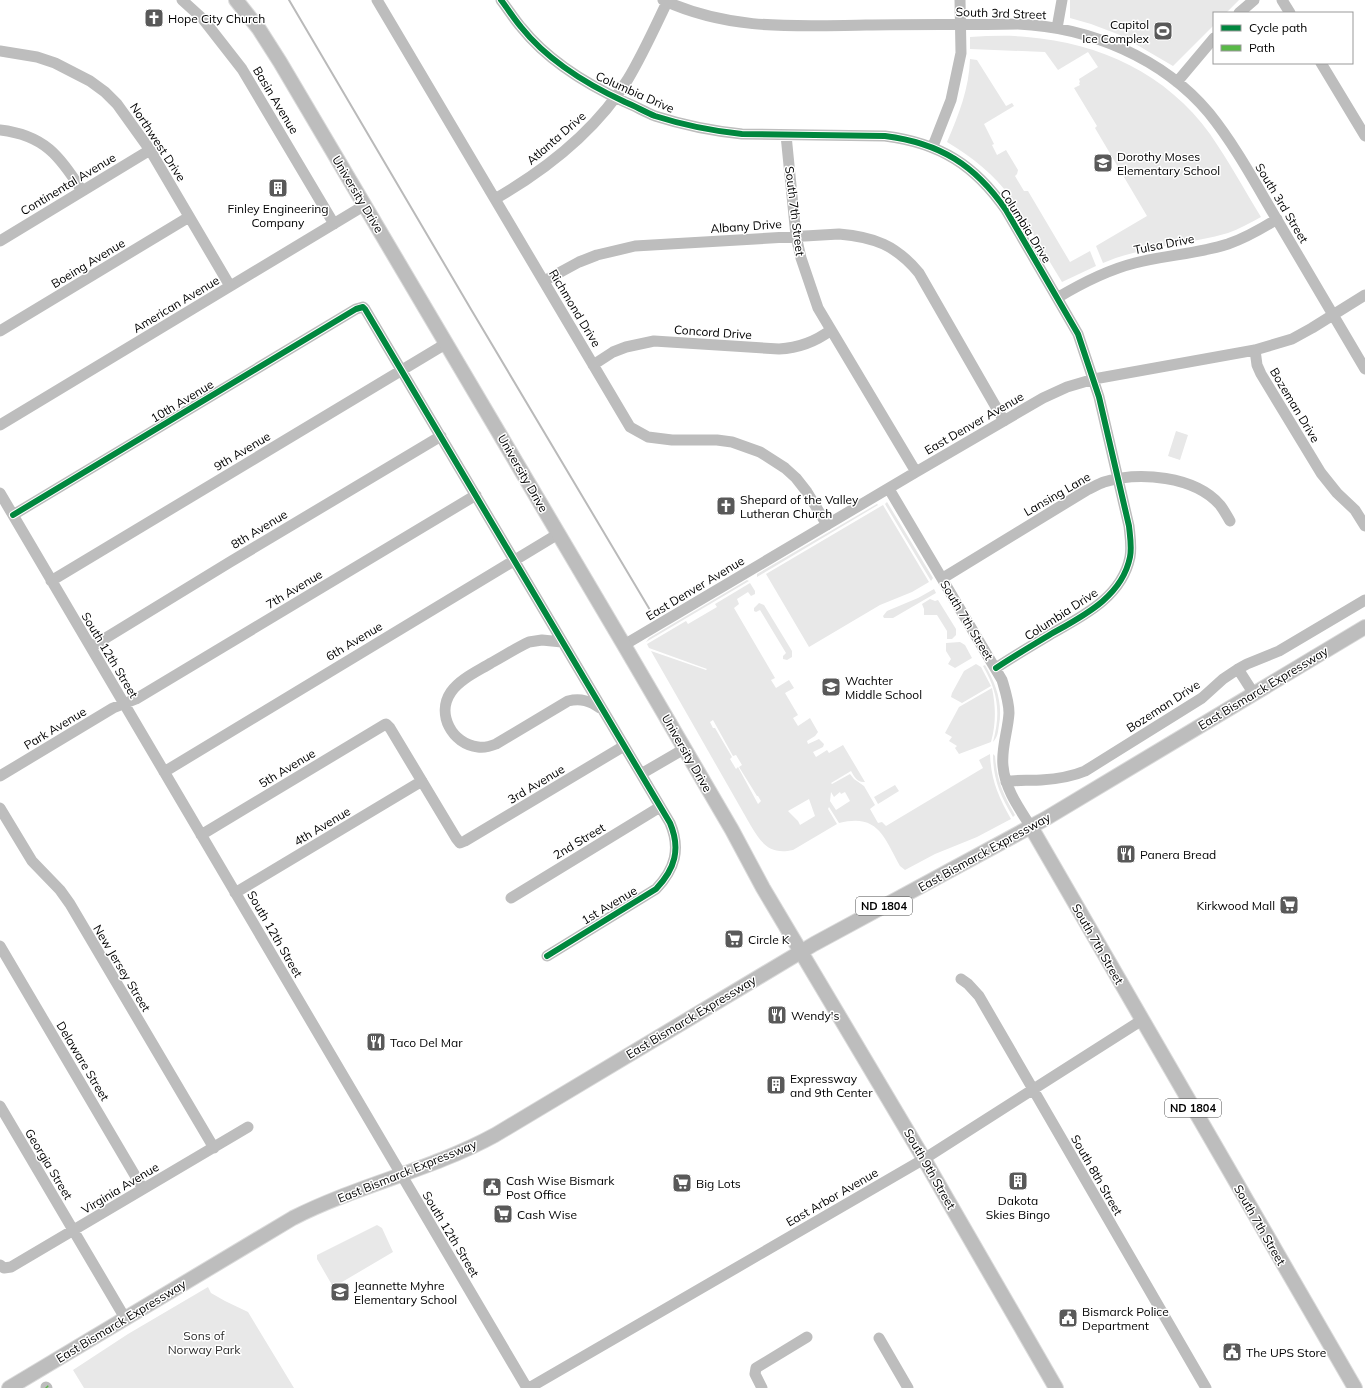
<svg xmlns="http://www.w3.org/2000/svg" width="1365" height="1388" font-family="Mulish,sans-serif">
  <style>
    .green { fill: #e8e8e8; fill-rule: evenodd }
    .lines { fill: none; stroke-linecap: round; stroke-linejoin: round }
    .stream { stroke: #bababa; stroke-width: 2 }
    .major-casing { stroke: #dbdbdb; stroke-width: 16 }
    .minor { stroke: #bdbdbd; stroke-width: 11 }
    .major { stroke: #bdbdbd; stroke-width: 14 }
    .quiet { stroke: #58b947; stroke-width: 5; stroke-dasharray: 10 5; stroke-linecap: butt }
    .cycleway-casing { stroke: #fff; stroke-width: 8 }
    .cycleway { stroke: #00873e; stroke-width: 6 }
    .labels { text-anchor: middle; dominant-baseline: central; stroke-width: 3; stroke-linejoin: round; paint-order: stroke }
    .shield { fill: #fff; stroke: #4c4c4c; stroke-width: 1 }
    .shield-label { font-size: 11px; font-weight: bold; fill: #000 }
    .street-label { font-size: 12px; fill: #000; stroke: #fff }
    .poi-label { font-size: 12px; fill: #000; stroke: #fff; text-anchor: start }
    .park-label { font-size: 12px; fill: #2d2d2d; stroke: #fff }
  </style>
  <rect width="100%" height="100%" fill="#fff"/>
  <path class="green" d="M1070,0H1239L1226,13H1214V25L1173,66L1120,35L1091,24L1070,18Z
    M970,37C989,36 1008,35 1027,37C1100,43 1167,74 1210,134C1228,160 1244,189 1261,217C1250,223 1239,229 1228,233C1187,245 1142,246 1103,263L1096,246L1147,216L1095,128L1097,126L1074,88L1080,85L1079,83L1080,82L1079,79L1098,67L1088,52L1058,70L1045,52L970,49Z
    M970,59L977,60L1006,106L1012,103L1014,106L984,124L994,144L992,145L997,155L1006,150L1018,170L1017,174L1015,176L1024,191H1028L1070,262L1090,251L1096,266L1062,282L1011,198C994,174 972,157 947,142C959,114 969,89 970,59Z
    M1176,431L1188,435L1180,460L1168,456Z
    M887,502L933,578L931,581L885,504Z
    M877,504L878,505L757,577V574Z
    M883,505L929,582L912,592L880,605L809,647L766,574Z
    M747,580L749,581L646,642L649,638Z
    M750,583L755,591V594L751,596L748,592L737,599L739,604L734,608L775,678L771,680L776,688L789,680L794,688L785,693L798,715L793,718L798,726L810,718L818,732L815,736L807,741L808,744L819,739L824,744L823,747L813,752L816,757L827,750L829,753L843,745L865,782C857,783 854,776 851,771L831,783L832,784L850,774L854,779L864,786L875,805L870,809L878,823L882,822L886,826L983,768L979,760L990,754C991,780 998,796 1011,819L977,837L935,854L905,870L900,866C884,837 878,813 839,823L829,807L828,809L837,824L793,850C770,855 762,844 751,826L651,651L706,670L707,669L649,648L647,644L686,621L688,624L717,607L715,604ZM713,720L733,756L736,755L742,765L739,767L757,796H758L761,801L758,804L738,767L736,769L730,759L732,757L715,728H713L710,722ZM831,792L834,797L840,792L841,794L845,792L850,801L836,810L830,801ZM809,799L815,816L800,825L798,821L788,811Z
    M934,589L936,593L893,618H884L883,616L887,611L918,598Z
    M930,599L935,601L938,600L956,629V635L952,639H947V631L937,615H924V609L922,604Z
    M759,603L764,605L792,651V657L787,660L783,659V656L786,653L760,610L756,612L754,611V608Z
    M960,642L965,645L972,658L955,668L948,664L951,659L946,651V643Z
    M976,664L981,667L991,686L962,703L951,697L952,693L964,671Z
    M985,665C996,684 1003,703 999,725C998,731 998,737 993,742C1001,713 998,692 983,666Z
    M992,688C996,707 996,724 991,742L959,754L955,748L957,746L949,741L952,737L945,733L959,707Z
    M993,754L995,756C997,781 1003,794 1015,815L1013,817C1000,795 993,779 993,754Z
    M895,785L899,791L878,804L874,797Z
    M377,1225L382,1228L393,1252L337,1285H332L317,1259V1255Z
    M208,1287L211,1293L225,1301L248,1312L294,1388H84L73,1370L128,1334Z"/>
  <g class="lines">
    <path class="stream" d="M289,0L472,311L653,615"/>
    <defs>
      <path id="major" d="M236,0L259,29L280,62L624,645L732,830L763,888L924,1159L1056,1388
        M1031,827L1355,1388
        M9,1388L293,1218C358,1185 431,1170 495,1135L814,944L1045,819L1365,627"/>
    </defs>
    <use href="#major" class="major-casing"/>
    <path class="minor" d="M182,0L203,19L242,69L334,224
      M377,0L630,427L648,437L672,440H717L732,442L760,452L785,468L796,478L807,492L827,525
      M501,0C508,9 514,19 521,27C548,61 586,84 625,102C635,106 645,112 655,116C683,125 713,131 742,134L885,136C940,143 975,165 1006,210L1078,334L1099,397L1129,526C1130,536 1132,547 1130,557C1122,597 1083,616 1051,634C1033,645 1014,656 996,668
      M663,0C730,31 795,26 866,25C916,24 967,25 1018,24C1089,27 1163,58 1209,113C1234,144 1253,179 1273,213C1304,265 1334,317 1365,369
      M1282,0L1290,13
      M1239,13L1254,0
      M1057,28L1062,0
      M0,51L37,57L55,63L90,81L105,92L117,104L150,150L230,286
      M1321,63L1365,136
      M1177,82L1214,38
      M0,130C44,135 60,156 82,191
      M786,135L796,236L801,258L818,308L916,472
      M933,146L951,100L961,53L960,0
      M495,199C547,169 596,131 628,79C643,54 655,27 668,0
      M0,241L150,150
      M544,281L579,262L597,255L635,246L839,234C874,237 896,245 919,273L1004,421
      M1057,298C1082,283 1107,270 1135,263C1165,255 1197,254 1228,244C1245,238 1261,229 1277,219
      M0,331L189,217
      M1255,350L1257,365L1261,374L1321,473L1337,493L1355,510L1365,526
      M593,365L613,352L626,347L654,341L779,349C799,348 815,342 831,330
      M0,425L365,205
      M889,489L1002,680C1005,690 1009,702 1009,713C1008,731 1001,748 1003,766C1005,789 1019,808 1031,827
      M0,493L527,1388
      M13,515L356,309L363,307L365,309L670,823C681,849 675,869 656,889L547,956
      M943,578L1087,490C1092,488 1098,484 1104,482C1139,471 1195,476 1220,505C1224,510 1227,516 1230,521
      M51,581L447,343
      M562,642L542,640L529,642C516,648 504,656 491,663C478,671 460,679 451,692C436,714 452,744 478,747C484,748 491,746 496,744L568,701C581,698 590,701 600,708
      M624,645L916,472L1043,398L1067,387L1094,379L1255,350L1292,339L1312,328L1365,295
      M91,647L230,562L441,436
      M1238,669L1254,694
      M164,772L558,534
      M641,774L684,749
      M0,776L113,708L136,699L476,495
      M1006,782C1020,779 1028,781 1041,780C1056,779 1071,777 1085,771L1202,698L1223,679L1238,669L1247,664L1279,651L1365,600
      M0,808L32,861L60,890L70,904L214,1148
      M201,835L384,725L386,724L390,728L456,838L460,843L465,841L624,746
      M235,893L422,781
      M511,898L660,807
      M0,946L143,1189
      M961,979L968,984L979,996L1206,1388
      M0,1106L125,1318
      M0,1265L4,1268L11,1267L248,1127
      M879,1338L908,1388
      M46,1387L47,1388
      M529,1388L924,1159L1142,1020
      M762,1388L755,1374L756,1368L807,1337"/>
    <use href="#major" class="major"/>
    <path class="quiet" d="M46,1387L47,1388"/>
    <defs>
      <path id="cycleway" d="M501,0C508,9 514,19 521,27C548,61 586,84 625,102C635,106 645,112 655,116C683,125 713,131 742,134L885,136C940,143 975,165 1006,210L1078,334L1099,397L1129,526C1130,536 1132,547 1130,557C1122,597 1083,616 1051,634C1033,645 1014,656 996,668
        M13,515L356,309L363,307L365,309L670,823C681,849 675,869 656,889L547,956"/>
    </defs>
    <use href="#cycleway" class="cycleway-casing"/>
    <use href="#cycleway" class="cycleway"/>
  </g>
  <defs>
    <symbol id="church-square" viewBox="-11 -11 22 22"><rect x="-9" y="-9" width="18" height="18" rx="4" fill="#595959" stroke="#fff"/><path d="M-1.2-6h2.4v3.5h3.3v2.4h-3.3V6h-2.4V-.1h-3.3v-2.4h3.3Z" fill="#fff"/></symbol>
    <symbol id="stadium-square" viewBox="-11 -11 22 22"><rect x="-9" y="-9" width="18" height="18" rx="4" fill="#595959" stroke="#fff"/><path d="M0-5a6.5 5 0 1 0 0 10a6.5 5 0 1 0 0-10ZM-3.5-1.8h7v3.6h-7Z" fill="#fff"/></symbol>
    <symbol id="school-square" viewBox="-11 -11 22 22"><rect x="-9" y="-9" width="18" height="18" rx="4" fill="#595959" stroke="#fff"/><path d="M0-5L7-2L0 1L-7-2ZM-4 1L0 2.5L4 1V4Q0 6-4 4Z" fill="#fff"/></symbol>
    <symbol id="building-square" viewBox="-11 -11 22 22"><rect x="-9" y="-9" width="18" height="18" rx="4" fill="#595959" stroke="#fff"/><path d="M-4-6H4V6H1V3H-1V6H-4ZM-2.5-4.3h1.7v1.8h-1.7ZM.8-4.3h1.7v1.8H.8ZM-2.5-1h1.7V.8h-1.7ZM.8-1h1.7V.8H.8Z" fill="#fff"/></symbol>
    <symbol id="restaurant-square" viewBox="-11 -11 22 22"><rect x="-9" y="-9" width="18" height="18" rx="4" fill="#595959" stroke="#fff"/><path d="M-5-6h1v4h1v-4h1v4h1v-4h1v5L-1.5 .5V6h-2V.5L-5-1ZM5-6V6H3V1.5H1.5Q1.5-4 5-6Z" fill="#fff"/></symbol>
    <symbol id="supermarket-square" viewBox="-11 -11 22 22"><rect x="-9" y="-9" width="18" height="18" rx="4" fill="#595959" stroke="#fff"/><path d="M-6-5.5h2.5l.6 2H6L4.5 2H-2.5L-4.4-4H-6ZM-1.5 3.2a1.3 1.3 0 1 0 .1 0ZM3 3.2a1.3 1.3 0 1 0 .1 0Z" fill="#fff"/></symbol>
    <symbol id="civic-square" viewBox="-11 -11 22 22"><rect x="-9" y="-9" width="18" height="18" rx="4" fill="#595959" stroke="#fff"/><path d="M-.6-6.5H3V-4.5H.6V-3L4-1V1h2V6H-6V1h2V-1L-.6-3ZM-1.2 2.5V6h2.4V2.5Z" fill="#fff"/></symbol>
  </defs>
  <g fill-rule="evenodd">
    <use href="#church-square" x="143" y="7" width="22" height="22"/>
    <use href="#stadium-square" x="1152" y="20" width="22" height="22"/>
    <use href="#school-square" x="1092" y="152" width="22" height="22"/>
    <use href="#building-square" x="267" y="177" width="22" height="22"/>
    <use href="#church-square" x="715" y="495" width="22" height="22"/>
    <use href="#school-square" x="820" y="676" width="22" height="22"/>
    <use href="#restaurant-square" x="1115" y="843" width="22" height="22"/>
    <use href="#supermarket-square" x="1278" y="894" width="22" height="22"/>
    <use href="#supermarket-square" x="723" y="928" width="22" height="22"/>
    <use href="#restaurant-square" x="766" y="1004" width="22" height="22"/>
    <use href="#restaurant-square" x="365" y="1031" width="22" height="22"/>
    <use href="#building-square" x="765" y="1074" width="22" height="22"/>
    <use href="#building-square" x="1007" y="1170" width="22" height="22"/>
    <use href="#supermarket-square" x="671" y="1172" width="22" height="22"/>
    <use href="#civic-square" x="481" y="1176" width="22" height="22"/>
    <use href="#supermarket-square" x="492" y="1203" width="22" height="22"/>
    <use href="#school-square" x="329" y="1281" width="22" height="22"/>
    <use href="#civic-square" x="1057" y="1307" width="22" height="22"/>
    <use href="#civic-square" x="1221" y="1341" width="22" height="22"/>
  </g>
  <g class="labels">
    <g class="shield">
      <rect x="856" y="897" width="56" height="18" rx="3"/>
      <rect x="1165" y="1099" width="56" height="18" rx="3"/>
    </g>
    <g class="shield-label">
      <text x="884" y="906">ND 1804</text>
      <text x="1193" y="1108">ND 1804</text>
    </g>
    <g class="street-label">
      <text transform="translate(1001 13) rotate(2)">South 3rd Street</text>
      <text transform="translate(635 92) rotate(24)">Columbia Drive</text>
      <text transform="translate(276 100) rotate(59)">Basin Avenue</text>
      <text transform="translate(556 138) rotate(-41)">Atlanta Drive</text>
      <text transform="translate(158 142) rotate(57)">Northwest Drive</text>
      <text transform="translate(68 184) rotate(-31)">Continental Avenue</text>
      <text transform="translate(358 194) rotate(59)">University Drive</text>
      <text transform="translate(1282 203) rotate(59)">South 3rd Street</text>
      <text transform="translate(795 211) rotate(83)">South 7th Street</text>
      <text transform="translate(746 226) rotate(-4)">Albany Drive</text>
      <text transform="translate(1026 226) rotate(58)">Columbia Drive</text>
      <text transform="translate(1164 244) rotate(-11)">Tulsa Drive</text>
      <text transform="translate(88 263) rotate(-31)">Boeing Avenue</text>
      <text transform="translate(176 304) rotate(-31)">American Avenue</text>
      <text transform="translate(575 308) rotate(59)">Richmond Drive</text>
      <text transform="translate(713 332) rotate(4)">Concord Drive</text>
      <text transform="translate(182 401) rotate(-31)">10th Avenue</text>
      <text transform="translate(1295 405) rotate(59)">Bozeman Drive</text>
      <text transform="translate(974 423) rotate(-30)">East Denver Avenue</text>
      <text transform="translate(242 451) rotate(-31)">9th Avenue</text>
      <text transform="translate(523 473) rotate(60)">University Drive</text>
      <text transform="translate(1057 494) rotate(-30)">Lansing Lane</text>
      <text transform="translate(259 529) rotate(-31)">8th Avenue</text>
      <text transform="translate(695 588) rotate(-31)">East Denver Avenue</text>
      <text transform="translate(294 589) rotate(-31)">7th Avenue</text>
      <text transform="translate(1061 614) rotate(-33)">Columbia Drive</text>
      <text transform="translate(967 620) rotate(59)">South 7th Street</text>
      <text transform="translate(354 641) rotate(-31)">6th Avenue</text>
      <text transform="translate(110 655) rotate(59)">South 12th Street</text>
      <text transform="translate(1263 688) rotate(-31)">East Bismarck Expressway</text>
      <text transform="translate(1163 706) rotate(-33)">Bozeman Drive</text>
      <text transform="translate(55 728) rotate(-31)">Park Avenue</text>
      <text transform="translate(687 753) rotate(60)">University Drive</text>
      <text transform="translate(287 768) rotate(-31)">5th Avenue</text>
      <text transform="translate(536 784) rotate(-31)">3rd Avenue</text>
      <text transform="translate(322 826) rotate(-31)">4th Avenue</text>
      <text transform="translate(579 841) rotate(-31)">2nd Street</text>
      <text transform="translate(984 852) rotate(-29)">East Bismarck Expressway</text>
      <text transform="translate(609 905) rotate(-31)">1st Avenue</text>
      <text transform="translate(275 934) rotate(60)">South 12th Street</text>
      <text transform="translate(1098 944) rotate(60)">South 7th Street</text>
      <text transform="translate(122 968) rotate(59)">New Jersey Street</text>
      <text transform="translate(691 1017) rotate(-31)">East Bismarck Expressway</text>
      <text transform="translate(83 1061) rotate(59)">Delaware Street</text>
      <text transform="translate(49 1164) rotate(59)">Georgia Street</text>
      <text transform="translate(930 1169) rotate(60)">South 9th Street</text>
      <text transform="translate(407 1171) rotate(-22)">East Bismarck Expressway</text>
      <text transform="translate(1097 1175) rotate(60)">South 8th Street</text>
      <text transform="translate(120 1188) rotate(-31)">Virginia Avenue</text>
      <text transform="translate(832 1197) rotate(-30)">East Arbor Avenue</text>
      <text transform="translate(1260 1225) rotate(60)">South 7th Street</text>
      <text transform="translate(451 1234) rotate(59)">South 12th Street</text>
      <text transform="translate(121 1321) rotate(-31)">East Bismarck Expressway</text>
    </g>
    <g class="poi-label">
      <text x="168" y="18">Hope City Church</text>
      <text x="1149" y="24" text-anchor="end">Capitol<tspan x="1149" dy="14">Ice Complex</tspan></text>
      <text x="1117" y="156">Dorothy Moses<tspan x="1117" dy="14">Elementary School</tspan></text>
      <text x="278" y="208" text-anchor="middle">Finley Engineering<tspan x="278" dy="14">Company</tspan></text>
      <text x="740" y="499">Shepard of the Valley<tspan x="740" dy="14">Lutheran Church</tspan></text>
      <text x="845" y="680">Wachter<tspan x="845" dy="14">Middle School</tspan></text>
      <text x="1140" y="854">Panera Bread</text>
      <text x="1275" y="905" text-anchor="end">Kirkwood Mall</text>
      <text x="748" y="939">Circle K</text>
      <text x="791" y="1015">Wendy's</text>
      <text x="390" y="1042">Taco Del Mar</text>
      <text x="790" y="1078">Expressway<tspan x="790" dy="14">and 9th Center</tspan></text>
      <text x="506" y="1180">Cash Wise Bismark<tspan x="506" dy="14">Post Office</tspan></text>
      <text x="696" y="1183">Big Lots</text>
      <text x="1018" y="1200" text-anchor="middle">Dakota<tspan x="1018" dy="14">Skies Bingo</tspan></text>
      <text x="517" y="1214">Cash Wise</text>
      <text x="354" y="1285">Jeannette Myhre<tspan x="354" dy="14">Elementary School</tspan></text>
      <text x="1082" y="1311">Bismarck Police<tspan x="1082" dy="14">Department</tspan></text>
      <text x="1246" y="1352">The UPS Store</text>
    </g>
    <g class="park-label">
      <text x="204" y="1335">Sons of<tspan x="204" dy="14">Norway Park</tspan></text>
    </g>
  </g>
  <rect x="1213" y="12" width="140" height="52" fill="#ffffff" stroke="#999999"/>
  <rect x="1221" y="25" width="20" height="6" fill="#00873e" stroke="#999999"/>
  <text x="1249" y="32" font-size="12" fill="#000000">Cycle path</text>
  <rect x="1221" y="45" width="20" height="6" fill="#58b947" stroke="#999999"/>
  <text x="1249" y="52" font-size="12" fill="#000000">Path</text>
</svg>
